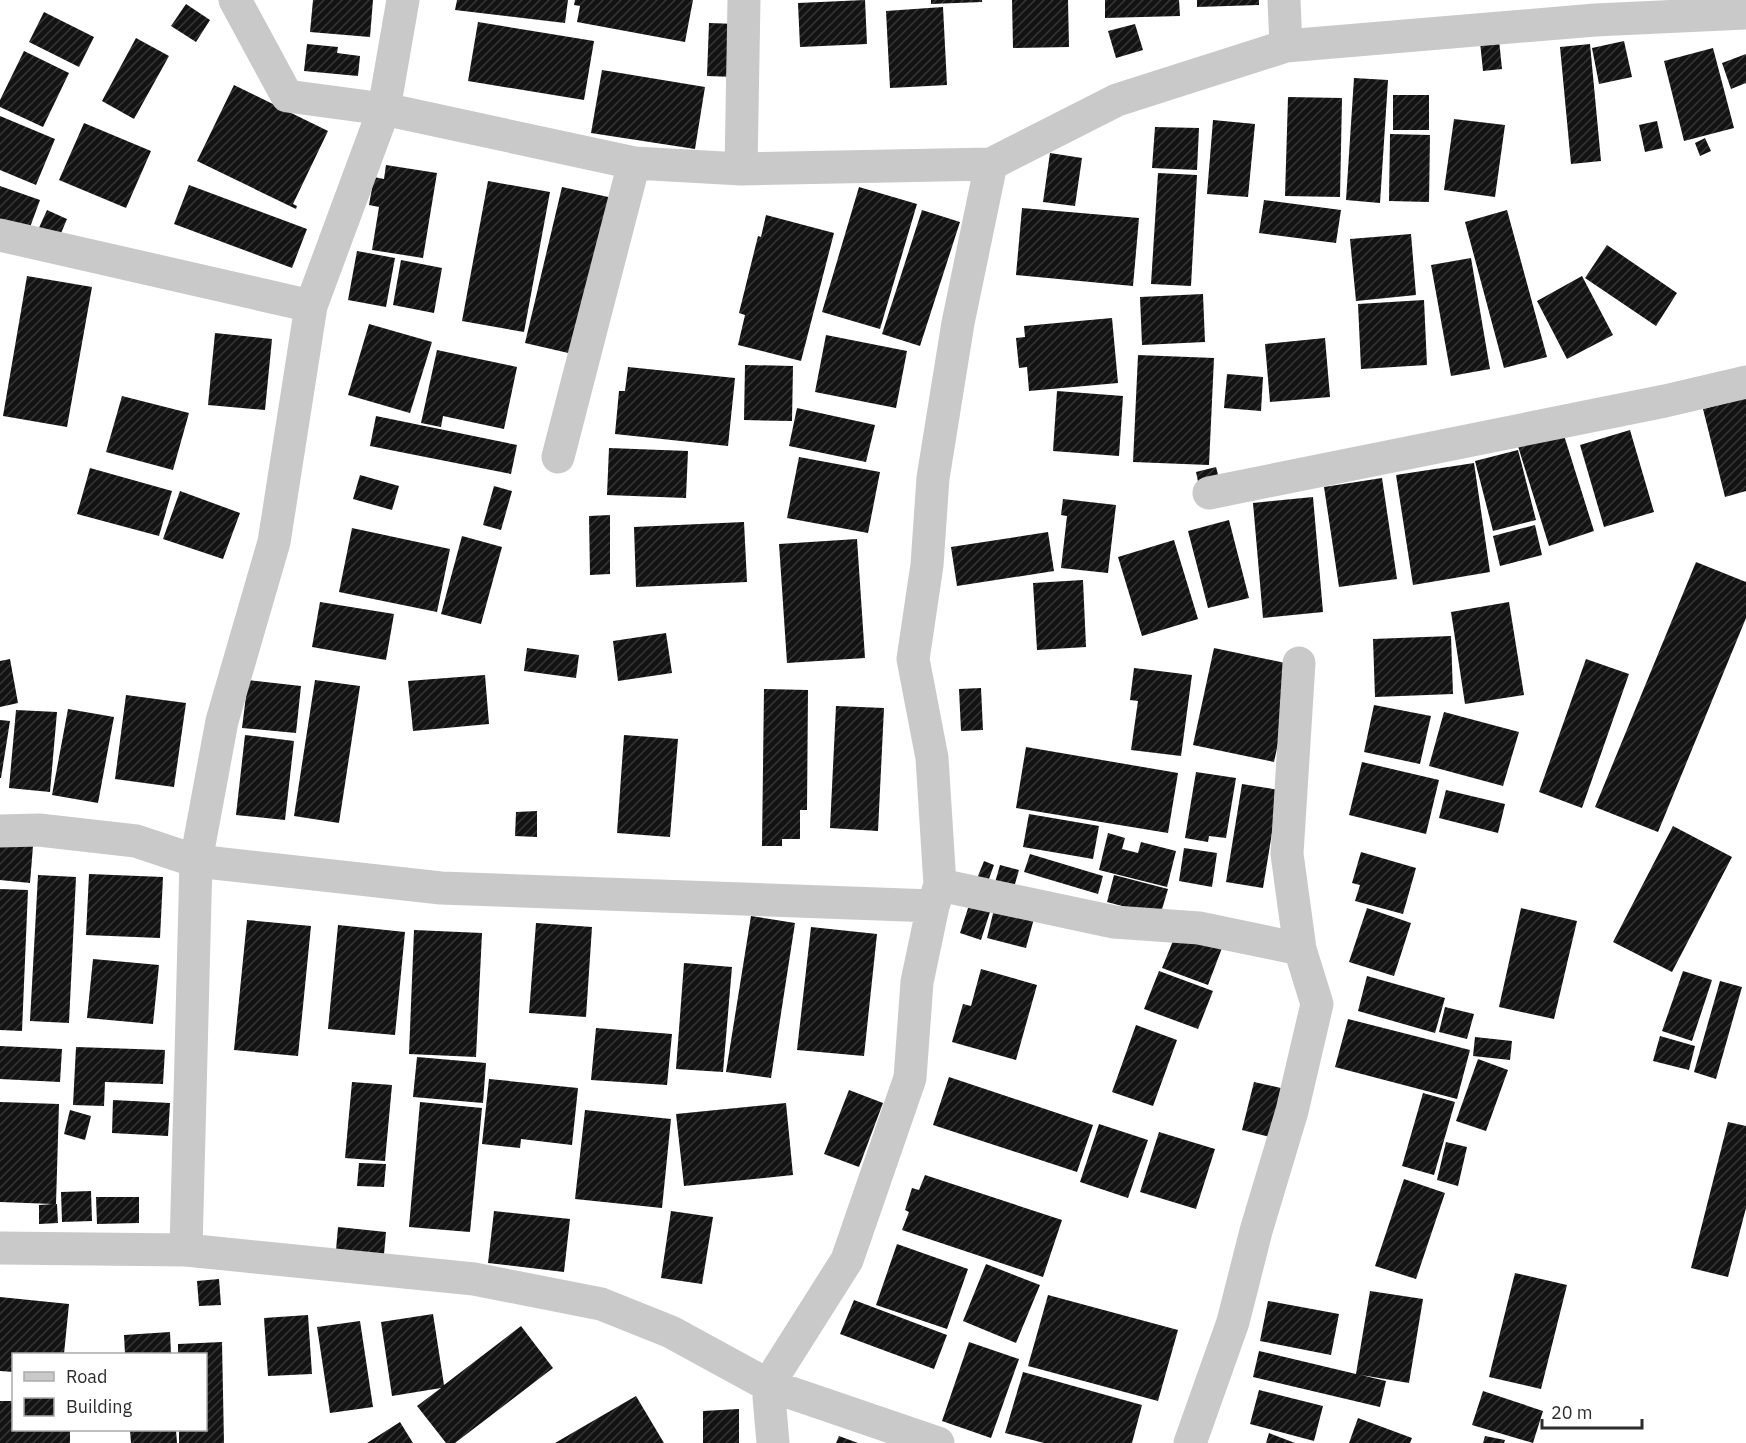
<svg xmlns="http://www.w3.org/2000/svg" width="1746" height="1443" font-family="'IBM Plex Sans',sans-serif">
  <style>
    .building { fill: url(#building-hatch) }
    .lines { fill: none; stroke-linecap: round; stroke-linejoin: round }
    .minor { stroke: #c9c9c9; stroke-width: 33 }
  </style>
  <defs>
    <pattern id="building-hatch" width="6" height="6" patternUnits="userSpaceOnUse" patternTransform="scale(1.5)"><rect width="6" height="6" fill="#131313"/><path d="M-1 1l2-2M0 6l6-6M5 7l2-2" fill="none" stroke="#363636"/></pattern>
  </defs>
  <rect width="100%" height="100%" fill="#fff"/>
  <path class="building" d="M313,0H373L370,37L310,32Z
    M457,0H568L565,23L455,10Z
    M575,0H693L685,42L577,22L580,6L574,5Z
    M865,0L867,44L800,47L798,3Z
    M931,0H982V2L931,4Z
    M1012,0H1068L1069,47L1013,48Z
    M1105,0H1179L1180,16L1105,18Z
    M1197,0H1259V5L1197,7Z
    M186,4L210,20L196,42L171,26Z
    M943,7L947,85L890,88L886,11Z
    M44,12L94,37L79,67L29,42Z
    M478,22L594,41L584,100L468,81Z
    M709,23L737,24L735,77L707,76Z
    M1135,24L1143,50L1116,58L1108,31Z
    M136,38L169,56L134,119L102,101Z
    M1499,40L1502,69L1483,71L1480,42Z
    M1624,41L1632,77L1599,84L1592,48Z
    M307,44L338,47L337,53L360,56L358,76L304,71Z
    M1590,44L1601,161L1571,164L1560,47Z
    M1713,48L1734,128L1684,141L1664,61Z
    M24,51L69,73L43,127L0,107V100Z
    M1746,54V83L1731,89L1722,63Z
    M602,70L705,87L695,149L591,133Z
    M1354,78L1388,80L1380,203L1346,200Z
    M234,85L328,131L293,204L297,206L296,209L197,161Z
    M1393,95H1429V130H1393Z
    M1288,97L1342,98L1340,197L1285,196Z
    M0,116L55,139L36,185L0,170Z
    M1454,119L1505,125L1495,197L1444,190Z
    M1213,120L1255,124L1248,197L1207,194Z
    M1657,121L1663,148L1645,152L1639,125Z
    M84,123L151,151L126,208L59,180Z
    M1155,127L1199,128L1197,170L1152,168Z
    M1390,134L1430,135L1429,202L1389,201Z
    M1705,138L1711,151L1700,156L1695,143Z
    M1050,153L1082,158L1075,206L1043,202Z
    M386,165L437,173L423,258L372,250L379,207L369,205L374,177L384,179Z
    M1158,173L1197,175L1191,286L1151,284Z
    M488,181L550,192L524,332L462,321Z
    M189,185L307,229L292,268L174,224Z
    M0,186L40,200L29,230L0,220Z
    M562,187L613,198L577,355L525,343Z
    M859,187L917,204L880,329L822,312Z
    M1264,200L1341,210L1336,243L1259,233Z
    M1022,208L1139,218L1133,286L1016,275Z
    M47,210L67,219L59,238L38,230Z
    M922,210L960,222L920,346L882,334Z
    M1507,210L1547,357L1504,368L1465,222Z
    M766,215L834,233L801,361L738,345L745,315L739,313L758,236L761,237Z
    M1411,234L1416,295L1356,301L1350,239Z
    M1607,245L1677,293L1656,326L1585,278Z
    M357,251L395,258L386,307L348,300Z
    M1471,258L1490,369L1451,376L1431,265Z
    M401,260L442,268L434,313L393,305Z
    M27,276L92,287L67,427L3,416Z
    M1582,276L1613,335L1567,359L1537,301Z
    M1203,294L1205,342L1142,345L1140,297Z
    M1424,300L1427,365L1361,369L1358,304Z
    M1112,318L1118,383L1029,391L1027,367L1019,368L1016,338L1025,337L1024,326Z
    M369,324L432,342L410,413L348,395Z
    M215,333L272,339L265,410L208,405Z
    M826,335L907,351L896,408L815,392Z
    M1325,338L1330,397L1270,402L1265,344Z
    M437,350L517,367L504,429L443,416L441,427L421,423Z
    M1138,355L1214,358L1209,465L1133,462Z
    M745,365L793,366L792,421L744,420Z
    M628,367L735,378L728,446L615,434L619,391H625Z
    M1227,374L1263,377L1261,411L1224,408Z
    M1057,391L1123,396L1119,456L1053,451Z
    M122,396L189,413L173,470L106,452Z
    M1746,398V491L1725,497L1703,409Z
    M797,408L875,425L866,462L789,446Z
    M376,416L517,445L511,474L370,446Z
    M1562,429L1594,531L1549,546L1517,443Z
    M1630,430L1654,512L1604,527L1580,445Z
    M609,448L688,451L686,498L607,495Z
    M1518,450L1536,520L1493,531L1475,461Z
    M799,457L880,472L868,533L787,518Z
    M1474,463L1490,572L1413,585L1396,475Z
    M1216,467L1221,486L1200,491L1196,472Z
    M90,468L172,491L159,536L77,514Z
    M360,475L399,486L392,510L353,499Z
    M1382,478L1397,579L1339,587L1324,487Z
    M494,486L512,491L501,530L483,525Z
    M180,491L240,513L223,559L163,539Z
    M1313,497L1323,612L1263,618L1253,503Z
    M1063,499L1116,505L1108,573L1061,568L1067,516L1061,515Z
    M610,515V574L590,575L589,516Z
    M1229,520L1249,598L1208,608L1188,531Z
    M744,522L747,582L636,587L634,527Z
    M1535,525L1542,555L1500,566L1493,536Z
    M352,528L450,549L437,612L339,592Z
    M1048,532L1054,571L957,586L951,547Z
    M462,536L502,547L481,624L441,614Z
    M857,539L865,658L787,663L779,544Z
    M1174,540L1198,619L1142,636L1118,557Z
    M1696,562L1746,582V618L1658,832L1595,807Z
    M1083,580L1086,647L1037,650L1033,583Z
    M320,602L394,614L386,660L312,647Z
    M1509,602L1524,695L1465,704L1451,612Z
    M666,633L672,673L618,681L613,641Z
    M1451,636L1453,694L1375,697L1373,639Z
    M527,648L579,655L576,678L524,671Z
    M1214,648L1295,665L1274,762L1193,745Z
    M10,659L18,703L0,707V661Z
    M1586,659L1629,674L1582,808L1539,792Z
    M1134,668L1192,675L1181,756L1131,750L1138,701L1130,700Z
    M485,675L489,724L413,731L408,681Z
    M248,680L301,686L296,733L242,728Z
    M315,680L360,686L339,823L294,816Z
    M981,688L983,730L961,731L959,689Z
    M764,689L808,690L807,810H800V839H782V846H762Z
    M126,695L186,703L174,787L115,779Z
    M1374,705L1431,716L1420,764L1364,752Z
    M836,706L884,708L878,831L830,828Z
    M68,709L114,717L98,803L52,795Z
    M16,710L57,712L50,792L9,788Z
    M1444,712L1519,732L1503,786L1429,766Z
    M0,720L10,721L1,778H0Z
    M245,735L294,741L285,820L236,815Z
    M624,735L678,739L670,837L617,833Z
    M1026,747L1178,773L1168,833L1016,808Z
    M1362,762L1439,780L1426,834L1349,815Z
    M1196,772L1236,778L1226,838L1209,836L1208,842L1185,838Z
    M1242,784L1279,790L1263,888L1226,882Z
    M1446,790L1505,804L1498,833L1439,818Z
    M537,811V837L515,836L516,812Z
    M1029,814L1099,826L1093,859L1023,847Z
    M1673,826L1732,857L1672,972L1613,942Z
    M1108,833L1125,838L1122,849L1138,853L1141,842L1176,851L1167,887L1099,870Z
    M0,842L33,846L30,883L0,880Z
    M1184,848L1217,853L1212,887L1179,881Z
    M1361,852L1416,868L1403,914L1355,901L1360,885L1352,883Z
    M1030,854L1103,876L1098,894L1024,872Z
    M984,861L994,865L985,890L974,886Z
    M1000,865L1019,870L1011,898L992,893Z
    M89,874L163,877L160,938L86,935Z
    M38,875L76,877L69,1023L30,1021Z
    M1114,875L1168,889L1160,916L1107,902Z
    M0,889L28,890L22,1031L0,1030Z
    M996,901L1036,911L1026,948L987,938Z
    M969,905L990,912L981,940L960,933Z
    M1367,908L1411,923L1394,976L1349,962Z
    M1521,908L1577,921L1554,1019L1499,1007Z
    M751,916L795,923L771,1078L726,1072Z
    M247,920L311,926L298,1056L234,1050Z
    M536,923L592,927L586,1017L529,1013Z
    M338,925L405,932L395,1035L328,1029Z
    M811,927L877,934L864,1056L797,1050Z
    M414,930L482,933L476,1057L409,1054Z
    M1177,931L1222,948L1208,985L1162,968Z
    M93,959L159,965L153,1024L87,1018Z
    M684,963L732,967L723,1072L676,1069Z
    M981,969L1037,985L1016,1060L952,1042L963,1004L971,1006Z
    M1159,971L1213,991L1198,1029L1144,1009Z
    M1683,971L1712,980L1692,1041L1662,1031Z
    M1367,976L1445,998L1435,1033L1358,1011Z
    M1720,981L1742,987L1716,1079L1694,1072Z
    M1445,1007L1474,1014L1467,1039L1439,1032Z
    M1348,1019L1470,1050L1457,1099L1335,1067Z
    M1136,1025L1177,1040L1153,1106L1112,1092Z
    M596,1028L672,1034L667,1085L591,1080Z
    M1660,1036L1695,1046L1689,1070L1653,1061Z
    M1475,1037L1512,1041L1510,1060L1473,1056Z
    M0,1046L62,1049L60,1082L0,1079Z
    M76,1047L165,1050L163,1084L105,1082L104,1106L73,1105Z
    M417,1057L486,1063L483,1103L413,1097Z
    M1478,1059L1508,1070L1486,1131L1456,1121Z
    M949,1077L1093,1125L1077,1172L933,1125Z
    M489,1079L578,1088L572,1145L521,1139L520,1148L482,1144Z
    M352,1082L392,1085L385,1161L345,1158Z
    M1254,1082L1281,1088L1270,1137L1242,1130Z
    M849,1090L883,1103L859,1167L824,1154Z
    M1423,1093L1455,1102L1434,1175L1402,1166Z
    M113,1100L170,1103L168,1136L112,1133Z
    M0,1102L59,1104L56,1204H57L58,1223L39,1224V1205L53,1204L0,1202Z
    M420,1102L482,1108L470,1232L409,1227Z
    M786,1103L793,1175L684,1186L676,1114Z
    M70,1110L91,1116L85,1140L64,1134Z
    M585,1110L671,1119L662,1208L575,1199Z
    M1728,1122L1746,1126V1208L1728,1277L1691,1268Z
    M1099,1124L1148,1140L1128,1198L1080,1182Z
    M1159,1132L1215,1149L1196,1209L1140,1192Z
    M1446,1142L1467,1147L1458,1186L1437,1180Z
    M359,1163L386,1164L384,1187L357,1186Z
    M925,1175L1062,1220L1043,1277L902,1230L909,1212L905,1210L912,1188L919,1190Z
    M1404,1179L1445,1193L1416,1279L1375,1266Z
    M91,1191L92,1221L62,1222L61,1192Z
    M96,1197H139V1223L97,1224Z
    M494,1211L570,1219L564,1272L488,1263Z
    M671,1211L713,1217L702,1284L661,1278Z
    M338,1227L386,1232L384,1254L336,1250Z
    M897,1244L968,1269L947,1329L876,1305Z
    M986,1264L1040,1285L1016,1343L963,1321Z
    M1515,1273L1567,1285L1541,1389L1489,1377Z
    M219,1279L221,1305L199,1306L197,1281Z
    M1370,1291L1423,1299L1409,1383L1361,1375L1386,1381L1380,1407L1253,1377L1259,1351L1356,1374Z
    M1048,1295L1178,1330L1158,1401L1028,1366Z
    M0,1297L69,1304L64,1354H14V1372L0,1371Z
    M854,1300L947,1335L934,1369L840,1334Z
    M1268,1301L1339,1314L1331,1355L1260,1341Z
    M433,1314L444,1385L521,1326L553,1368L455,1443H446L417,1406L441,1388L392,1396L381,1322Z
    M308,1315L312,1374L268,1376L264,1318Z
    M360,1321L373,1407L330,1413L317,1327Z
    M170,1332L171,1354H125L124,1335Z
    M222,1342L224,1443H179V1430H206V1354H178V1344Z
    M969,1342L1019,1359L991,1438L942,1421Z
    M1023,1372L1142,1405L1132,1443H1044L1005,1433Z
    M1259,1390L1323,1406L1314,1441L1250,1424Z
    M1483,1391L1543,1411L1533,1443L1472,1425Z
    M636,1396L664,1443H555Z
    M0,1401H14V1430H70V1443H0Z
    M739,1409V1443H703V1411Z
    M1358,1418L1412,1438L1410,1443H1349Z
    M400,1422L413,1443H367Z
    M130,1430H176L177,1443H131Z
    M1269,1433L1295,1443H1266Z
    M839,1436L858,1443H836Z
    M1485,1436L1505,1440L1504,1443H1483Z"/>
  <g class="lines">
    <path class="minor" d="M235,0L287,96L384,109L634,163L741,169L991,164L1117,100L1286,46L1595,20L1746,13
      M1284,0L1286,46
      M741,169L744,0
      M0,235L311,306
      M558,457L634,163
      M1209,493L1665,401L1746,382
      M0,831L39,830L136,841L196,861L441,888L933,906
      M940,885L1114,922L1199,928L1300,949
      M0,1248L186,1250L474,1279L601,1304L671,1332L768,1385L938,1443
      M186,1250L196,861L222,721L274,542L311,306L384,109L403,0
      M773,1443L768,1385L847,1260L910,1078L917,982L933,906L940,885L932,758L913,659L927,565L933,478L958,323L991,164
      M1190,1443L1233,1322L1256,1231L1292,1111L1317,1004L1300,949L1287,854L1299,663"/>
  </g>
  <rect x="12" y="1353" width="195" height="78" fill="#ffffff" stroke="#ababab" stroke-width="1.5"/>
  <rect x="24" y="1372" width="30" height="9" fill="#c9c9c9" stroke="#ababab" stroke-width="1.5"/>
  <text x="66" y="1383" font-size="18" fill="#2c2c2c">Road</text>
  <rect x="24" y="1398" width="30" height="18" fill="url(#building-hatch)" stroke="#ababab" stroke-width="1.5"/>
  <text x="66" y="1413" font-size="18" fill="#2c2c2c">Building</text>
  <path d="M1542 1419v9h100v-9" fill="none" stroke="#2c2c2c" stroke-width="3"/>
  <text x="1551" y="1419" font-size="18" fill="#2c2c2c" stroke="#ffffff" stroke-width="4.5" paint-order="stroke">20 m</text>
</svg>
